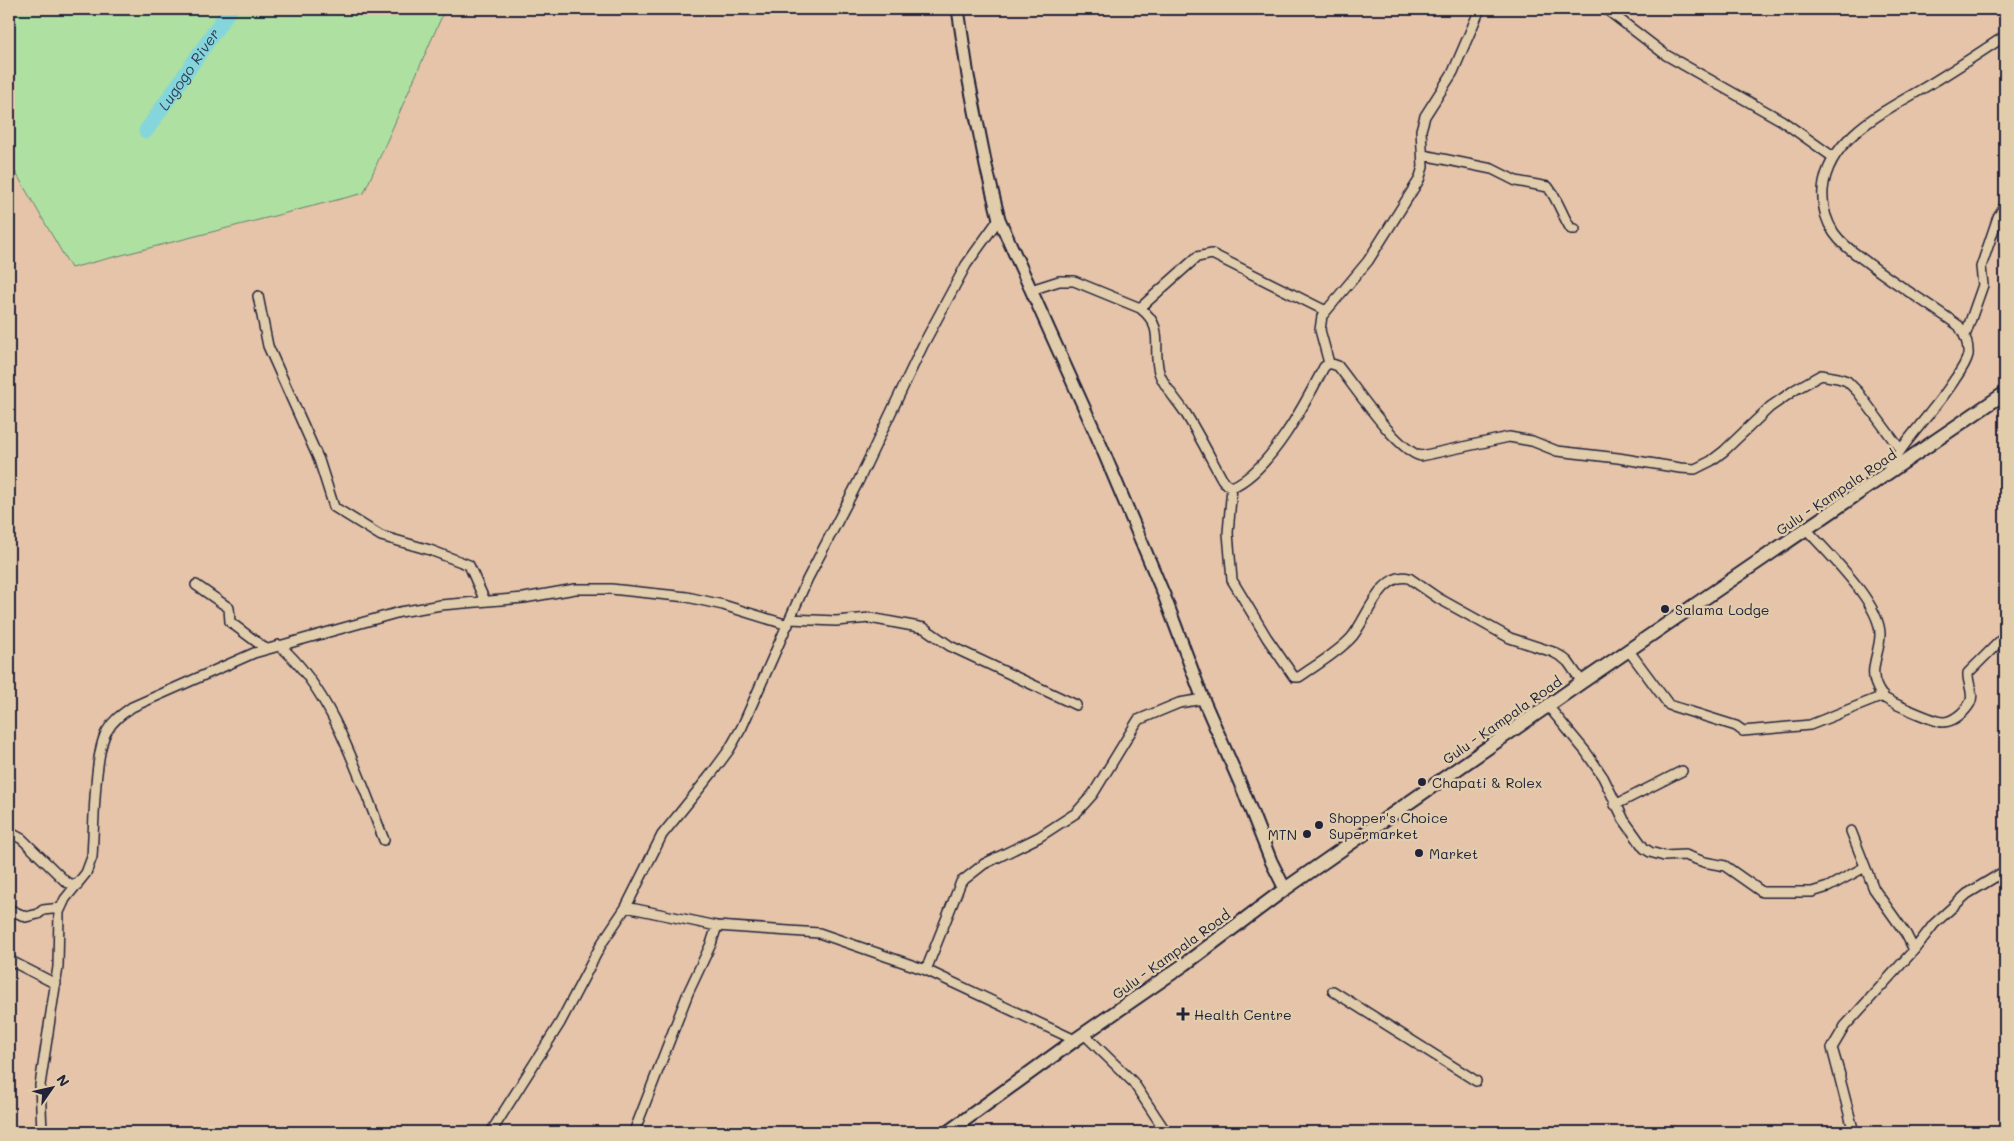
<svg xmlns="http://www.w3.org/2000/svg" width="2014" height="1141" font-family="Mali,sans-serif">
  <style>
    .green { fill: #ade0a1; stroke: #68816e }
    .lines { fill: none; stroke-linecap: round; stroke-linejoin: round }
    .river { stroke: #84d6dc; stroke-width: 15 }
    .street-casing { stroke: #22223b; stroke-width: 12 }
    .secondary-casing { stroke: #22223b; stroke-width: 15 }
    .primary-casing { stroke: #22223b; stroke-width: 16 }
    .street { stroke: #e1ccab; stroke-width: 9 }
    .secondary { stroke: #e1ccab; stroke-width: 11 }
    .primary { stroke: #e1ccab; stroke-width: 12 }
    .poi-dot { fill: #22223b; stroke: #e1ccab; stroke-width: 2 }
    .labels { text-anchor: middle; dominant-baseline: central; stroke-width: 5; stroke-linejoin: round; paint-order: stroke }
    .street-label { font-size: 14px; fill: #22223b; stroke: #e1ccab }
    .poi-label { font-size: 14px; fill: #22223b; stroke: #e1ccab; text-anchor: start }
    .water-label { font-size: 15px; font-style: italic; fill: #313d53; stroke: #e1ccab }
  </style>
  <rect width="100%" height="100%" fill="#e5c4a9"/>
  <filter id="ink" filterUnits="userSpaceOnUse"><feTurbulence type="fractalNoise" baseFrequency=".02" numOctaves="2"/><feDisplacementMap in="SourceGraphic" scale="10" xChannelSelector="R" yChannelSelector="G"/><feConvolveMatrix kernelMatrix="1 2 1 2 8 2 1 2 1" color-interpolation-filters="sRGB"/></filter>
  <g filter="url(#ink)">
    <path class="green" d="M9,9H445L364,193L71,268L9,161Z"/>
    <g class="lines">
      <path class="river" id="s1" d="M146,131L230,9"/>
      <defs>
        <path id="street" d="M1606,9L1666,55L1781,120L1833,157
          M1423,155L1492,169L1516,181L1548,187C1558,200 1562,215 1571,229H1575
          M1031,290L1059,281H1074L1140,308C1166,328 1152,346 1159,372C1163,386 1178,401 1186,414C1199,435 1210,457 1222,479L1226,484L1232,487C1270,471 1306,402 1324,367L1329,363L1338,366C1355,387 1397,451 1421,456L1509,437L1532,441L1557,451L1618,458L1680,468L1695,469L1711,461L1724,451L1770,407L1796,389L1821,375L1838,378L1847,381L1858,392L1900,449
          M258,296L268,346L319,460L334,507L381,536L430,550L469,565L485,601
          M1140,308L1197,257L1212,254L1326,311
          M1965,336L1983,285L1981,267L1998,217L2005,205
          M1329,363L1320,330L1322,316L1368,261L1419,180L1423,167L1421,130L1425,116L1453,72L1480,9
          M1887,472C1905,438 1935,411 1955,379C1960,372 1966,363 1968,355C1969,344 1965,335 1959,326C1929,304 1898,286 1868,263C1856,254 1843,246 1834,233C1826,221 1822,205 1823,190C1828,135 1890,109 1932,83C1957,68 1981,52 2005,36
          M1232,487L1228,533L1232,580L1267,638L1294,677H1299L1305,673C1321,662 1338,652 1351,638C1366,622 1380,571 1409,578L1438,598L1510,638L1553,652L1562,657L1568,662L1582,682
          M1807,530C1828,553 1881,604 1880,635C1880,652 1868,670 1877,687C1878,690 1881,694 1883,697C1889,702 1935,722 1943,722C1953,722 1965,712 1970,703C1975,694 1967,683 1968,673L2005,636
          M196,585L229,608L230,622L266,649
          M790,619L836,621L870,618L924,628L950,646L1076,705
          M279,645C332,690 359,777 384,840
          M1629,651L1669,705L1736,726L1743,731L1810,725L1883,696
          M1548,706L1586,752L1603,777L1624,820L1644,848L1650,852L1664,856L1685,855L1704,862L1725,866L1762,892H1812L1828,887L1865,867
          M1615,805L1682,771
          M1851,831L1874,889L1906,934L1914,950
          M9,832L22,839L66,882L77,886
          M626,907L717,926L819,933L926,970L1075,1040
          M9,909L26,917L38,914L43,910L61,908
          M9,960L56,984
          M926,970L961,882L984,864L1039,837L1076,813L1093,794L1138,720L1179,703L1203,699
          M1333,991L1476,1081
          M1084,1034L1133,1082L1166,1132
          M1832,1048L1845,1026L1914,950L1934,924L1967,894L2005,871
          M1840,1075L1832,1048L1853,1129
          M42,1132L40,1085L58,967L59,912L65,899L86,873L92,857C94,829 94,752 107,731C113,720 122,714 132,707L254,653L400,612L441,605L524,598L575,589H611L687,597L723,605L788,625
          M491,1132L560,1023L602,943L626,907L662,835L712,773L729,750L742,727L807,580L858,482L923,345L966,265L999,219
          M634,1132L688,993L711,944L717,926"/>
        <path id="secondary" d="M958,9L968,76L986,166L999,219L1096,434L1164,595L1203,699L1243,790L1271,861L1285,889"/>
        <path id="primary" d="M948,1132L1075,1040L1185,964L1285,889L1582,682L2005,393"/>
      </defs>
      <use href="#street" class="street-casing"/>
      <use href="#secondary" class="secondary-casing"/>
      <use href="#primary" class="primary-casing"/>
      <use href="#street" class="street"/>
      <use href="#secondary" class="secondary"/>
      <use href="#primary" class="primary"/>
    </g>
  </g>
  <g class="poi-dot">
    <circle cx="1665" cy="609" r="5"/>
    <circle cx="1422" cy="782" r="5"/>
    <circle cx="1319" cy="825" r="5"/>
    <circle cx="1307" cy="834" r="5"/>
    <circle cx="1419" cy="853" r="5"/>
    <path d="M1180.5 1006.5h5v5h5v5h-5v5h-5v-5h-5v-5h5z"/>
  </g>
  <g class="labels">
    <g class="street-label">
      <text transform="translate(1836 492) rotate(-34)">Gulu - Kampala Road</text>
      <text transform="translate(1502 720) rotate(-35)">Gulu - Kampala Road</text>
      <text transform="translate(1171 954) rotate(-36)">Gulu - Kampala Road</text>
    </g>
    <g class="poi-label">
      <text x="1675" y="609">Salama Lodge</text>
      <text x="1432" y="782">Chapati &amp; Rolex</text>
      <text x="1329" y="817">Shopper's Choice<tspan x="1329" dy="16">Supermarket</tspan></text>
      <text x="1297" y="834" text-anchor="end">MTN</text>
      <text x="1429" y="853">Market</text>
      <text x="1194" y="1014">Health Centre</text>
    </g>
    <g class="water-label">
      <text stroke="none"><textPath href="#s1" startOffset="75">Lugogo River</textPath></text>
    </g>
  </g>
  <rect width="2014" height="1141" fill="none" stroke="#e1ccab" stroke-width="30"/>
  <rect x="15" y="15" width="1984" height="1111" fill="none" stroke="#22223b" stroke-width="2" filter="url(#ink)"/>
  <g transform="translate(52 1088) rotate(56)" stroke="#e1ccab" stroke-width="4" paint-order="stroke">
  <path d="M0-4L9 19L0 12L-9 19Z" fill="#22223b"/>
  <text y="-8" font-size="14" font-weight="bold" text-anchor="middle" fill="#22223b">N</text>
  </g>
</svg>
